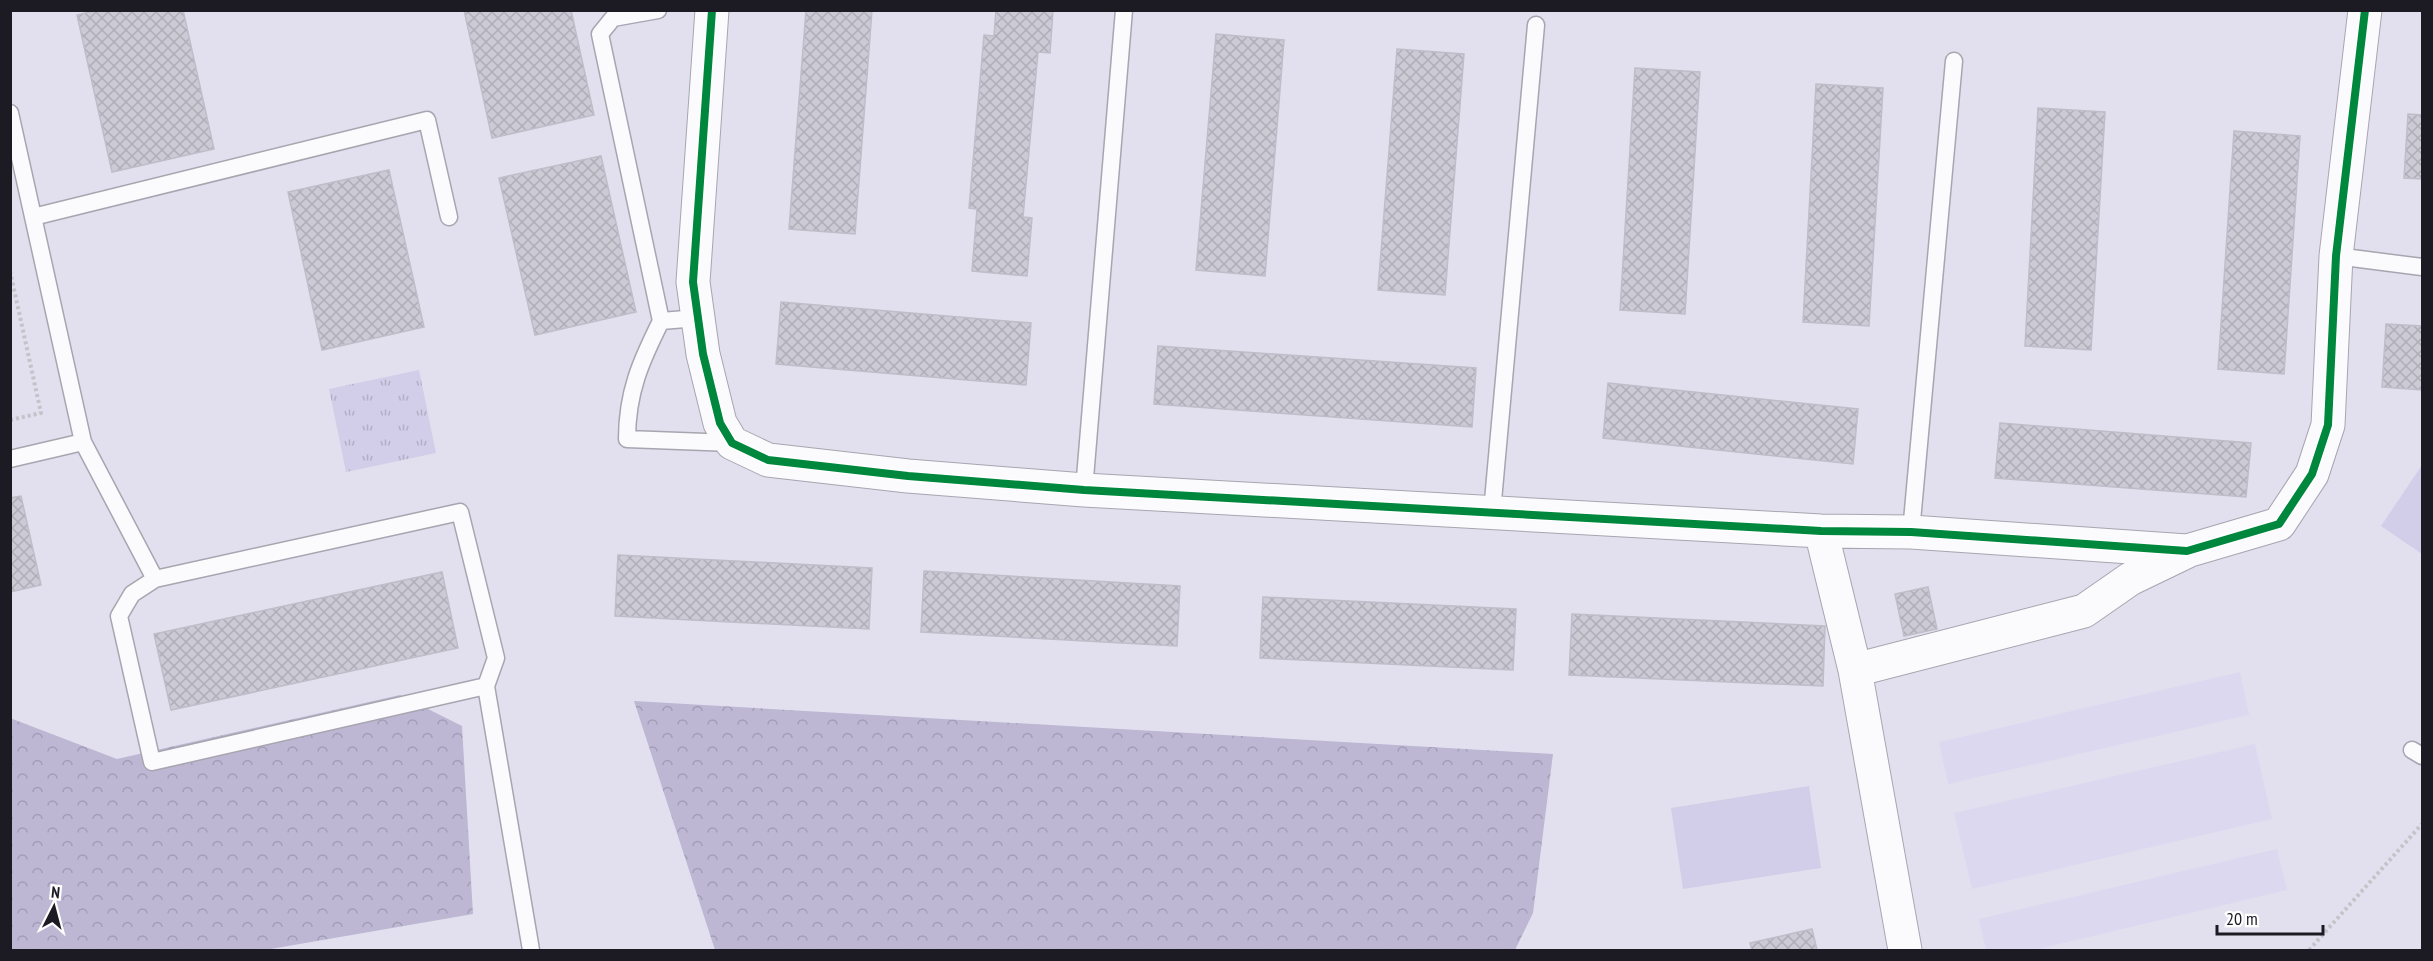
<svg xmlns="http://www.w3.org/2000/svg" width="2433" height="961" font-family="'PT Sans Narrow',sans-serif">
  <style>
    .built { fill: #dcd8f0 }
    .green { fill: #d2cde8 }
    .forest { fill: url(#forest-crowns) }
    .park { fill: url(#park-tufts) }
    .building { fill: url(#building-cross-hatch); stroke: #bfbdc8; stroke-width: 1.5 }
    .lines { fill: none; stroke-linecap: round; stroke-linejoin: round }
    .service-casing { stroke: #a7a5b0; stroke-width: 19 }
    .minor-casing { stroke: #a7a5b0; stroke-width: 35 }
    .path { stroke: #c3c3c8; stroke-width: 4; stroke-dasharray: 3 3; stroke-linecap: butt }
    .service { stroke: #fbfafc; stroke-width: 16 }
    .minor { stroke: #fbfafc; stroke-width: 33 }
    .cycleway-casing { stroke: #fff; stroke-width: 11 }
    .cycleway { stroke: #00873e; stroke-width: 8 }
  </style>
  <defs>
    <pattern id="forest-crowns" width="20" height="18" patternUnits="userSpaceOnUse" patternTransform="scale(1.5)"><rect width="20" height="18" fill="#bdb7d4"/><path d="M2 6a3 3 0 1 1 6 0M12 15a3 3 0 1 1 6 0" fill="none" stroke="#a29db6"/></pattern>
    <pattern id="park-tufts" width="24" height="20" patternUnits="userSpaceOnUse" patternTransform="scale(1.5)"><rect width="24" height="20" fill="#d2cde8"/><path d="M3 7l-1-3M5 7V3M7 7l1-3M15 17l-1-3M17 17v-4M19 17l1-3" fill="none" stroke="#b4afc7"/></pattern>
    <pattern id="building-cross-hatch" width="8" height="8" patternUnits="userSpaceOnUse" patternTransform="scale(1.5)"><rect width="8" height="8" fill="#cccad5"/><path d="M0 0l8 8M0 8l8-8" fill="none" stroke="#afadb7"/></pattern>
  </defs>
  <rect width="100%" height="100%" fill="#e2e0ee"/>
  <path class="built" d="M2240,672L2249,715L1948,784L1939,742Z
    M2255,744L2272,819L1972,889L1954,813Z
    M2277,849L2287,890L2034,950H1986L1979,919Z"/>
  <path class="green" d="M2422,465V554L2381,526Z
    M1809,786L1821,868L1683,889L1671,808Z"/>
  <path class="forest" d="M400,695L462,726L473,914L265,950H11L10,718L117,759Z
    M634,701L1553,754L1533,913L1515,950H715Z"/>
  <path class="park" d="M419,370L436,453L346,472L329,389Z"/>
  <path class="building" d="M97,10H183L214,149L112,172L77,15Z
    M464,10H571L594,115L492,138Z
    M806,10H872L855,234L789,229Z
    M996,10H1053L1050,53L1038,52L1023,217L1032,218L1027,276L972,271L977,209L969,208L984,35L994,36Z
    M1216,34L1284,40L1265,276L1196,270Z
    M1397,49L1464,54L1445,295L1378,290Z
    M1635,68L1700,72L1685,314L1620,310Z
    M1816,84L1883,88L1869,326L1803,322Z
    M2038,108L2105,112L2091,350L2025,346Z
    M2408,114L2422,115V179L2404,178Z
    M2234,131L2300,136L2284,374L2218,369Z
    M601,156L636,312L535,335L499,178Z
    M389,170L424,327L322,350L288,192Z
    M781,302L1031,323L1026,385L776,364Z
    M2386,324L2422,326V390L2382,387Z
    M1158,346L1476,368L1472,427L1154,404Z
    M1608,383L1858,409L1853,464L1603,438Z
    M2000,423L2251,443L2246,497L1995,478Z
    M21,496L41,585L10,592V498Z
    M618,555L872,568L869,629L615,616Z
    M924,571L1180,586L1177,646L921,632Z
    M442,572L458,648L171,710L154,634Z
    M1928,587L1937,629L1904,636L1895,594Z
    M1263,597L1516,609L1513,670L1260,658Z
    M1572,614L1825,626L1823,686L1569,675Z
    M1812,929L1817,950H1752L1750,943Z"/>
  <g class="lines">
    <defs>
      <path id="service" d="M658,10L613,18L600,34L661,321L698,318
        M10,113L83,442L10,459
        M33,217L427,120L449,217
        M2336,256L2422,267
        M661,321C641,361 627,392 627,439L732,443
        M83,442L155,579L132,594L119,616L152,762L486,686L496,658L460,512L155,579
        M1084,490L1124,10
        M1492,512L1536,25
        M1911,532L1954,61
        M486,686L531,950
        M2412,750L2422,756"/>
      <path id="minor" d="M712,10L693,282L703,354L720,423L732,443L768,460L908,476L1084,490L1821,531L1911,532L2187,551L2279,524L2312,474L2328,425L2336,256L2365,10
        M1821,531L1855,670L1905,950
        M1855,670L2084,611L2130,579L2186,552"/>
    </defs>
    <use href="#service" class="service-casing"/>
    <use href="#minor" class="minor-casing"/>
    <path class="path" d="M10,271L41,413L10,420
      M2309,950L2422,824"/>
    <use href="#service" class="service"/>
    <use href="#minor" class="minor"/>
    <defs>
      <path id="cycleway" d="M712,10L693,282L703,354L720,423L732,443L768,460L908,476L1084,490L1821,531L1911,532L2187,551L2279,524L2312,474L2328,425L2336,256L2365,10"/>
    </defs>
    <use href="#cycleway" class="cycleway-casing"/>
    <use href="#cycleway" class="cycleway"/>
  </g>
  <rect width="2433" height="961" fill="none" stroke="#1c1a23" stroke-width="24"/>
  <g transform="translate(54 907) rotate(6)" stroke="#ffffff" stroke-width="4.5" paint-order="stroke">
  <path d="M0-4.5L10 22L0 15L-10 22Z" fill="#1c1a23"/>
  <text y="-9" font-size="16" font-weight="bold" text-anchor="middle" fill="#1c1a23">N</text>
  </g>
  <path d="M2217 925v9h106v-9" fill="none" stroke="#1c1a23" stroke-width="3"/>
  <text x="2226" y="925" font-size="18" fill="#1c1a23" stroke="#ffffff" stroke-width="4.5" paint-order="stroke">20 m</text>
</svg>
